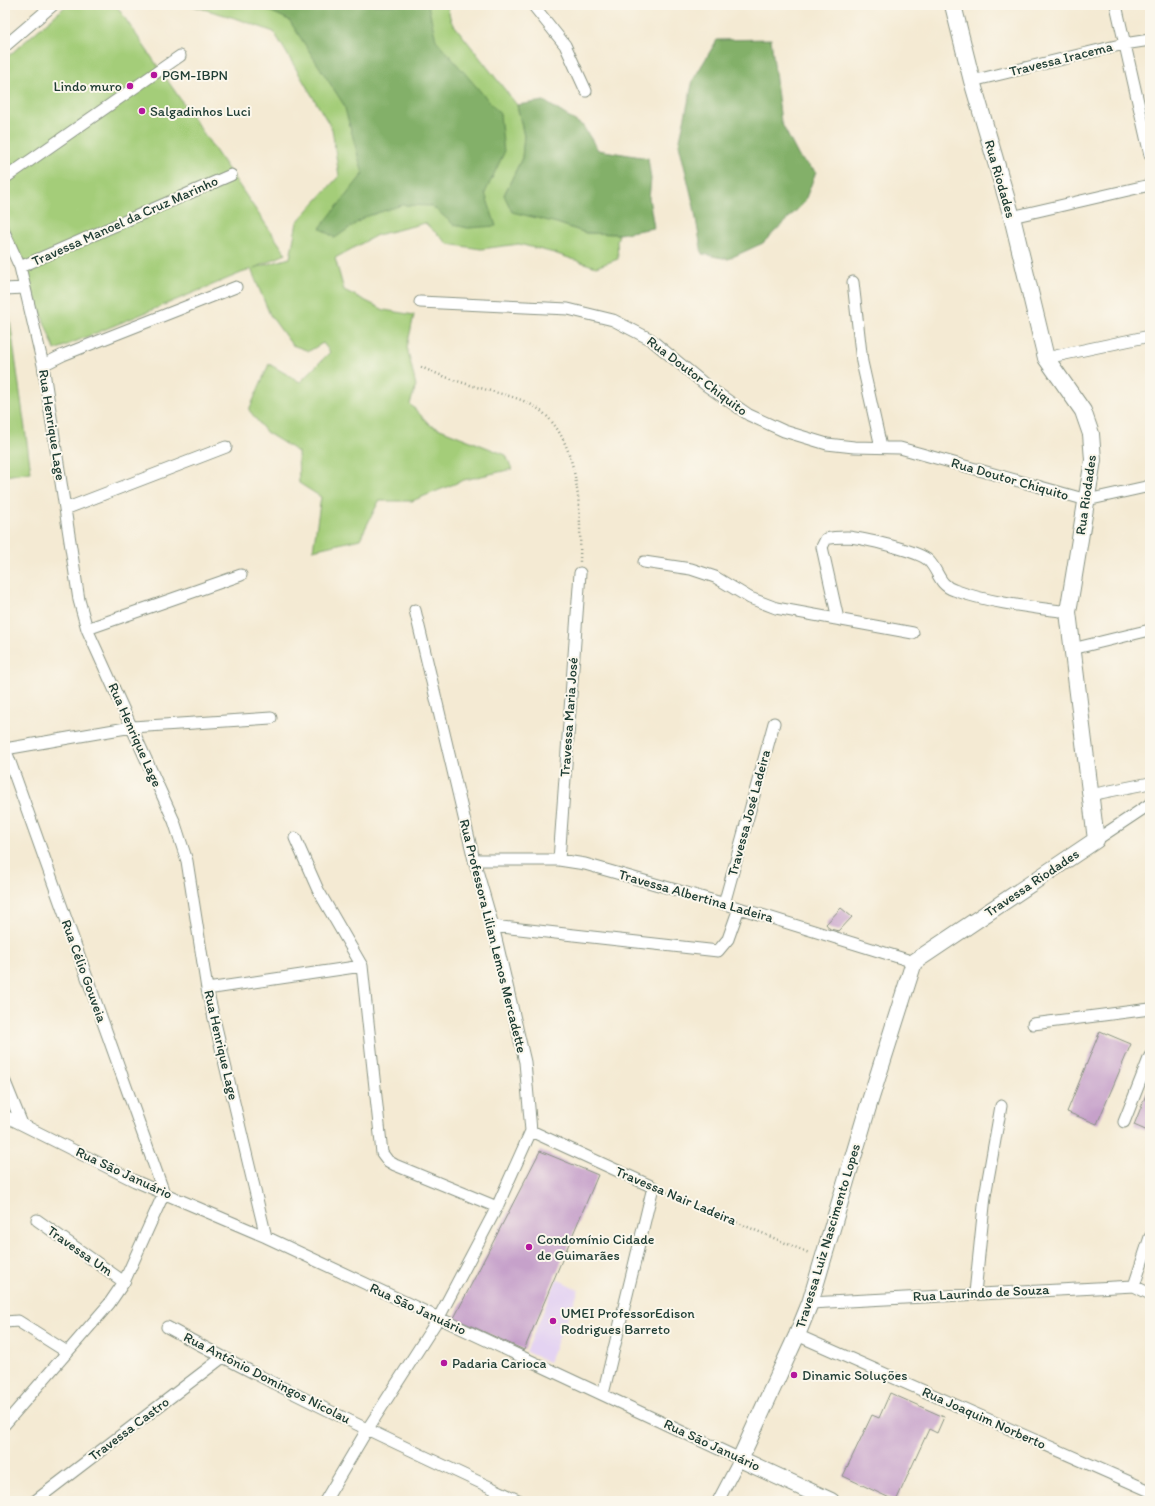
<svg xmlns="http://www.w3.org/2000/svg" width="1155" height="1506" font-family="Itim,sans-serif">
  <style>
    .built { fill: #e4d3f2 }
    .green { fill: #a4cd79; stroke: #628556 }
    .forest { fill: #83b069; stroke: #51764e }
    .building { fill: #c6a1ca }
    .lines { fill: none; stroke-linecap: round; stroke-linejoin: round }
    .street-casing { stroke: #8a9484; stroke-width: 13 }
    .secondary-casing { stroke: #8a9484; stroke-width: 18 }
    .path { stroke: #8a9484; stroke-width: 2.5; stroke-dasharray: 1 3; stroke-linecap: butt }
    .street { stroke: #fff; stroke-width: 11 }
    .secondary { stroke: #fff; stroke-width: 16 }
    .poi-dot { fill: #b5179e; stroke: #fbf7ec; stroke-width: 1.5 }
    .labels { text-anchor: middle; dominant-baseline: central; stroke-width: 4; stroke-linejoin: round; paint-order: stroke }
    .street-label { font-size: 14px; fill: #1f3d34; stroke: #fbf7ec }
    .poi-label { font-size: 14px; fill: #1f3d34; stroke: #fbf7ec; text-anchor: start }
  </style>
  <rect width="100%" height="100%" fill="#fbf7ec"/>
  <filter id="ink" filterUnits="userSpaceOnUse"><feTurbulence type="fractalNoise" baseFrequency=".025" numOctaves="2"/><feDisplacementMap in="SourceGraphic" scale="8" xChannelSelector="R" yChannelSelector="G"/><feConvolveMatrix kernelMatrix="1 2 1 2 8 2 1 2 1" color-interpolation-filters="sRGB"/></filter>
  <filter id="wash" filterUnits="userSpaceOnUse"><feTurbulence type="fractalNoise" baseFrequency=".012" numOctaves="4" result="noise"/><feDisplacementMap in="SourceGraphic" scale="16" xChannelSelector="R" yChannelSelector="G"/><feGaussianBlur stdDeviation="0.9" result="paint"/><feColorMatrix in="noise" values="0 0 0 0 0 0 0 0 0 0 0 0 0 0 0 0 0 1.4 0 .05"/><feComposite in="paint" operator="in"/></filter>
  <g filter="url(#wash)">
    <rect width="100%" height="100%" fill="#f4ead3"/>
    <path class="built" d="M557,1279L579,1290L549,1362L526,1352Z"/>
    <path class="green" d="M67,5H116L286,254L254,268L290,258L297,222L339,176L332,129L274,32L238,19L190,5H447L451,21L517,105L524,136L522,158L504,195L557,223L586,233L619,234L617,241L618,259L596,267L554,253L519,244L481,249L448,244L425,223L377,235L335,258L344,290L384,310L414,315L407,347L416,386L410,404L430,425L506,455L512,469L464,480L412,501H379L360,539L313,550L321,497L299,483L298,452L266,432L249,410L269,364L300,382L330,352L323,343L309,351L292,345L270,315L251,269L55,350L5,220V59Z
      M7,299L31,472L5,476V300Z"/>
    <path class="forest" d="M257,5H428L436,40L500,114L504,153L485,193L496,226L468,228L454,225L432,206L402,205L365,217L335,238L320,228L363,174L344,105L289,20Z
      M771,39L781,122L799,157L816,172L804,203L763,243L728,259L702,254L694,207L679,144L693,80L717,40Z
      M544,101L583,126L598,150L648,158L651,179L649,198L654,228L619,234L586,233L557,223L512,212L504,195L522,158L524,136L517,105Z"/>
    <g id="blocks">
      <path class="building" d="M841,908L852,917L839,931L830,929L826,924Z
        M1100,1031L1131,1044L1097,1124L1067,1112Z
        M1149,1087H1150V1132L1134,1125Z
        M540,1151L598,1175L524,1350L454,1318Z
        M890,1393L944,1417L937,1433L929,1429L896,1501L843,1476L872,1415L879,1418Z"/>
    </g>
  </g>
  <g filter="url(#ink)">
    <use href="#blocks" fill-opacity="0" stroke="#8a9484" stroke-width="1"/>
    <g class="lines">
      <defs>
        <path id="street" d="M533,5L565,45L586,91
          M1116,5L1150,155
          M5,46L53,5
          M972,81L1124,44L1150,40
          M5,178L180,56
          M1012,217L1150,185
          M5,234L20,267L43,365L79,600L87,629L174,821L187,861L207,989L266,1237
          M20,267L231,175
          M853,282L862,362L881,447
          M5,289L24,288
          M420,302L568,309L613,320L650,339L707,386L749,415L784,431L827,444L854,447L900,448L1087,500L1150,486
          M1046,358L1150,336
          M43,365L63,355L236,287
          M65,509L226,447
          M644,562L691,569L715,577L750,598L776,608L913,633
          M838,619L822,547L826,539C833,537 840,537 847,537C862,538 920,551 929,561C939,572 939,585 954,590C990,603 1030,607 1068,612
          M87,629L241,575
          M1072,649L1150,630
          M5,748L164,1193L124,1282L109,1304L5,1424
          M5,749L132,727L271,718
          M1090,795L1150,783
          M295,838L318,890L362,966L382,1153L388,1161L395,1165L497,1207
          M1096,840L1150,804
          M474,860H559L585,864L739,908L914,962
          M559,860L580,573
          M724,904L774,723
          M493,926L718,951L728,939L739,908
          M207,989L362,966
          M1033,1024L1150,1009
          M5,1082L22,1124
          M5,1116L135,1181L266,1237L740,1459L718,1501
          M1124,1122L1150,1056
          M531,1131L653,1187L603,1394
          M37,1220L124,1282
          M1134,1286L1150,1237
          M975,1293L985,1196L1001,1106
          M810,1303L1134,1286L1150,1294
          M5,1322L18,1321L67,1352
          M167,1327C282,1390 401,1446 520,1501
          M797,1335L1150,1491
          M35,1501L223,1357
          M325,1501L367,1430L438,1319L497,1207L531,1131L525,1062L493,926L474,860L415,610"/>
        <path id="secondary" d="M831,1501L740,1459L797,1335L810,1303L868,1107L914,962L1096,840L1068,612L1093,460L1091,434L1083,411L1046,358L1012,217L972,81L953,5"/>
      </defs>
      <use href="#street" class="street-casing"/>
      <use href="#secondary" class="secondary-casing"/>
      <path class="path" d="M421,367C441,376 462,383 484,389C499,394 515,396 530,404C581,430 581,513 580,562
        M663,1191L809,1253"/>
      <use href="#street" class="street"/>
      <use href="#secondary" class="secondary"/>
    </g>
  </g>
  <g class="poi-dot">
    <circle cx="154" cy="75" r="4"/>
    <circle cx="130" cy="86" r="4"/>
    <circle cx="142" cy="111" r="4"/>
    <circle cx="529" cy="1247" r="4"/>
    <circle cx="553" cy="1321" r="4"/>
    <circle cx="444" cy="1363" r="4"/>
    <circle cx="794" cy="1375" r="4"/>
  </g>
  <g class="labels">
    <g class="street-label">
      <text transform="translate(1061 59) rotate(-14)">Travessa Iracema</text>
      <text transform="translate(1000 179) rotate(74)">Rua Riodades</text>
      <text transform="translate(125 221) rotate(-24)">Travessa Manoel da Cruz Marinho</text>
      <text transform="translate(697 376) rotate(37)">Rua Doutor Chiquito</text>
      <text transform="translate(52 425) rotate(81)">Rua Henrique Lage</text>
      <text transform="translate(1010 479) rotate(16)">Rua Doutor Chiquito</text>
      <text transform="translate(1086 495) rotate(-82)">Rua Riodades</text>
      <text transform="translate(569 717) rotate(-86)">Travessa Maria José</text>
      <text transform="translate(135 735) rotate(66)">Rua Henrique Lage</text>
      <text transform="translate(749 813) rotate(-75)">Travessa José Ladeira</text>
      <text transform="translate(1032 883) rotate(-34)">Travessa Riodades</text>
      <text transform="translate(696 896) rotate(16)">Travessa Albertina Ladeira</text>
      <text transform="translate(493 936) rotate(76)">Rua Professora Lilian Lemos Mercadette</text>
      <text transform="translate(84 971) rotate(70)">Rua Célio Gouveia</text>
      <text transform="translate(221 1045) rotate(77)">Rua Henrique Lage</text>
      <text transform="translate(124 1173) rotate(25)">Rua São Januário</text>
      <text transform="translate(676 1196) rotate(23)">Travessa Nair Ladeira</text>
      <text transform="translate(828 1236) rotate(-73)">Travessa Luiz Nascimento Lopes</text>
      <text transform="translate(80 1251) rotate(35)">Travessa Um</text>
      <text transform="translate(981 1293) rotate(-3)">Rua Laurindo de Souza</text>
      <text transform="translate(418 1309) rotate(25)">Rua São Januário</text>
      <text transform="translate(267 1378) rotate(27)">Rua Antônio Domingos Nicolau</text>
      <text transform="translate(984 1418) rotate(24)">Rua Joaquim Norberto</text>
      <text transform="translate(129 1429) rotate(-37)">Travessa Castro</text>
      <text transform="translate(712 1445) rotate(25)">Rua São Januário</text>
    </g>
    <g class="poi-label">
      <text x="162" y="75">PGM-IBPN</text>
      <text x="122" y="86" text-anchor="end">Lindo muro</text>
      <text x="150" y="111">Salgadinhos Luci</text>
      <text x="537" y="1239">Condomínio Cidade<tspan x="537" dy="16">de Guimarães</tspan></text>
      <text x="561" y="1313">UMEI ProfessorEdison<tspan x="561" dy="16">Rodrigues Barreto</tspan></text>
      <text x="452" y="1363">Padaria Carioca</text>
      <text x="802" y="1375">Dinamic Soluções</text>
    </g>
  </g>
  <rect width="1155" height="1506" fill="none" stroke="#fbf7ec" stroke-width="20"/>
</svg>
